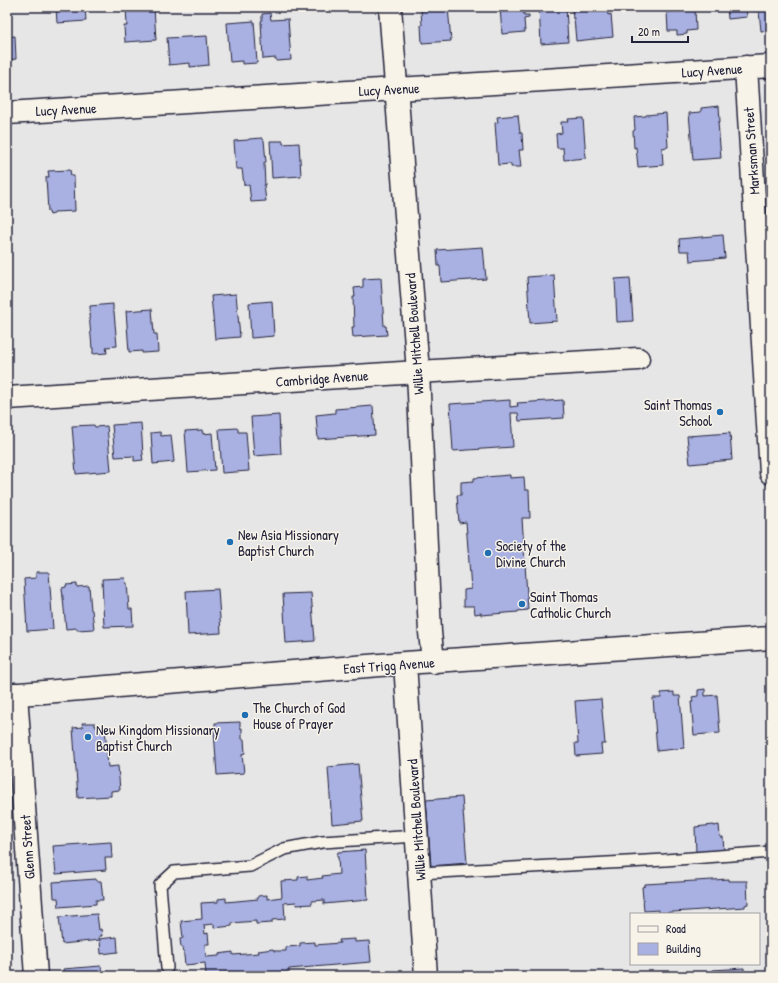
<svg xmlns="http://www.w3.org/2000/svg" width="778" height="983" font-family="'Patrick Hand',sans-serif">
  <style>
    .building { fill: #a9b1e2; stroke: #22223b }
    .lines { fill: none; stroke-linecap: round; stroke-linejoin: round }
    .service-casing { stroke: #22223b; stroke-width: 14 }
    .minor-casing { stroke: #22223b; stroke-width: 25 }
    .tertiary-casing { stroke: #22223b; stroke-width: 25 }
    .service { stroke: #f7f3e8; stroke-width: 11 }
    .minor { stroke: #f7f3e8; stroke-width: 22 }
    .tertiary { stroke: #f7f3e8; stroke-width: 22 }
    .poi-dot { fill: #1f6fb2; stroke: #f7f3e8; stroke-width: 1.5 }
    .labels { text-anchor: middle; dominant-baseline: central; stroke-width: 3; stroke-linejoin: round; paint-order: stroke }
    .street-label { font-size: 14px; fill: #22223b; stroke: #f7f3e8 }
    .poi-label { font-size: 14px; fill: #22223b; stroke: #f7f3e8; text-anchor: start }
  </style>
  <rect width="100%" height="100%" fill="#e7e6e7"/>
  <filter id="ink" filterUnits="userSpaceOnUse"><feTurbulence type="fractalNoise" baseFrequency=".025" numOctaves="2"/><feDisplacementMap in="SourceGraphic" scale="8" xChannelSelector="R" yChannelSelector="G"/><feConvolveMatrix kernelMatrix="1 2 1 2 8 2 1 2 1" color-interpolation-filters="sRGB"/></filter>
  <g filter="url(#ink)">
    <path class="building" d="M56,7H85L86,21L57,23Z
      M126,7H154L156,40L125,42L124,26H127Z
      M421,7H448L451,41L422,43L421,25H422L421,11H422Z
      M500,7H524V15H529V18L524,19L525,32L502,34Z
      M539,7H566L568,42L541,44Z
      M572,7H607L608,15L611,14L613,37L576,41L574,18L573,19Z
      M727,7H746L747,17L728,19Z
      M754,7H771V30L761,31L759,11H754Z
      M695,9L696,30L687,31V34L677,35V31H668L667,12Z
      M270,13L271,20L288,19L291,60L276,61V58L263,59L261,21H262V14Z
      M254,21L257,63L242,64V61L230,62L227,23Z
      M15,36L16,59L7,60V37Z
      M207,36L209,65L190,67V63L169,65L167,38Z
      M719,106L720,122H718L721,158L693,160L689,113L701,112V108Z
      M666,113L668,147L662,148L663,165L638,167L636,147L634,148L633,131L635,130L634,117L646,116V115Z
      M518,115L520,133H522L523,150H519L521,167H511V164L498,165L495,123L498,122L497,117Z
      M583,118L586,158L564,160L563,148H557L556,134L562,133L561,122H569L568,119Z
      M262,138L264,140L266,162L264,163L265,185H264L266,201L251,202L249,185H244L242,169H236L234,141L248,140L249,139Z
      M270,141H283V144L299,143L301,176L272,178Z
      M70,170L71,176H74L75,211L54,212V214L50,215L49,212H48L46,177H49L48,171Z
      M723,235L725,258L690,261L689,251H680L679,239Z
      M483,247L486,279L441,282L440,266H438L437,250Z
      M554,275L557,321L530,323L527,277Z
      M381,278L384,326H386L387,335L353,337L352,327H354L353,297H355L354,288L363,287V279Z
      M630,278L633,321L617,322L615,279Z
      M236,294L240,337L215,339L211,296Z
      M272,301L274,336L251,338L249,303Z
      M113,304V312H114L117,346L106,347L107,353L93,354V348H92L89,314H90V306Z
      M152,309L154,334H157L158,352L142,353V351L129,352L126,311Z
      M510,400V407L518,406L517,403L563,400L564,418L519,421L518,413H511L513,447L453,451L450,404Z
      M373,406L375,435L318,439L316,415L335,413V409Z
      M279,415L281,454L254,456L251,417Z
      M141,423L143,455H142L143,460L134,461V456L115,457L112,425Z
      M94,425L95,427L107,426L111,471L76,474L72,426Z
      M238,428V432H246L249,471L222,473L219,429Z
      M202,430L203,434L212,433L215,470L188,472L185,431Z
      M160,432L161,436L171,435L174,462L153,464L151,433Z
      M730,433L732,460L690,464L687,436Z
      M510,475V478L524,477L525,490H529L530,518H522L528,610L518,611V612L481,615V613L475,614L474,606H464V590L471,589L466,522L459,523L457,495H461V482L474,481V478Z
      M36,572H49L53,629L27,631L24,579L36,578Z
      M125,578L126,583H127L129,609H132L133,626L104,627L102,579Z
      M77,584V587L89,586L91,610H92L94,629L77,630V628L66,629L62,588L66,587V585Z
      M218,589L221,633L188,635L186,591Z
      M311,593L315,641L286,643L283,594Z
      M7,614H9L11,628H8L9,634H7Z
      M705,689V696L717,695L720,733L694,735L691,702H693L692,697L698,696V690Z
      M674,692V696H680L684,748L657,751L653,698H661V693Z
      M601,699L605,744H601L602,754L576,756L575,743H578L575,701Z
      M240,722V728H242V739H244L245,753L242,754L244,773L217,775L214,730H215V723Z
      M82,723H95V726H105L108,767L118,766L120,790L111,791V796L78,798L73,728L83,727Z
      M358,764L363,821L332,824L328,767Z
      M462,797L467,863L431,866L426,800Z
      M714,825V826L719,825L720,837H723L724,851L696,853L695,827Z
      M111,842L112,858H105L106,870L56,874L53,846Z
      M365,850L368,900L324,904V900L312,901V904L297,905L296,902L284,903L285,919L272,920V923L256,924V921L232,923V926L214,928V924L204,925L205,934L208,933L209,944H205L206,957L219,956V954L233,952V955L259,953L258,951L273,949L274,951H286V947L300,946V943L315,942V945L340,943L339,940L355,939V942L369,941L371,962L289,969V975L271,976H206L205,963L185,965L183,947H181L180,939L183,938L181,921L202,919L201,903L218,902V899L226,898V902L258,899V896L267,895V899L282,897L281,881L298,880V877L307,876V880L323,878L322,876L339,874L338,857H337V855L338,852Z
      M96,879V881H101L103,900H96V904L59,907L58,898H54L53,882Z
      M729,879V881H747L748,904L745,905V907L659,913V910L644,911L642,887L645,886V884Z
      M97,914L99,930L101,929L102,936H99V939L117,937L118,952L101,954L100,940L62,944L59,917Z
      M101,966L102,976H64L63,969Z
      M744,968V974H748V976H705V975L714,974L713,970Z"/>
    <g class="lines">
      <defs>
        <path id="service" d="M419,873L665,860L771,852
          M167,968L160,885L174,872L250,866L284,849L322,842L417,836"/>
        <path id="minor" d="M746,67L771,473
          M7,113L771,66
          M7,398L418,372L638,359
          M16,694L36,976"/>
        <path id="tertiary" d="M390,7L418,372L430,632L433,662
          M405,663L426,976
          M7,695L405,663L771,638"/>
      </defs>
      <use href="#service" class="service-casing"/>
      <use href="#minor" class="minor-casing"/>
      <use href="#tertiary" class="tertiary-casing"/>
      <use href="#service" class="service"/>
      <use href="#minor" class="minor"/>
      <use href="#tertiary" class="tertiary"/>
    </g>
  </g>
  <g class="poi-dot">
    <circle cx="720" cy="412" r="4"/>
    <circle cx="230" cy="542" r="4"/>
    <circle cx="488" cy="553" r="4"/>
    <circle cx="522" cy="604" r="4"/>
    <circle cx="245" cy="715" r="4"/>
    <circle cx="88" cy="737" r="4"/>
  </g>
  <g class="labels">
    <g class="street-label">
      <text transform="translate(712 70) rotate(-4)">Lucy Avenue</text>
      <text transform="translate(389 89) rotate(-3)">Lucy Avenue</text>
      <text transform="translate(66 109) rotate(-3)">Lucy Avenue</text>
      <text transform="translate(751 151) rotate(-94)">Marksman Street</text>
      <text transform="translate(414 334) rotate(-94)">Willie Mitchell Boulevard</text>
      <text transform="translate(322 378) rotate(-4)">Cambridge Avenue</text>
      <text transform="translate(389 665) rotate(-4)">East Trigg Avenue</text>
      <text transform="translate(416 820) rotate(-94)">Willie Mitchell Boulevard</text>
      <text transform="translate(27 847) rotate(-94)">Glenn Street</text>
    </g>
    <g class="poi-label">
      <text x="712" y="404" text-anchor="end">Saint Thomas<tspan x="712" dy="16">School</tspan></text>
      <text x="238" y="534">New Asia Missionary<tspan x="238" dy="16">Baptist Church</tspan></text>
      <text x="496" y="545">Society of the<tspan x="496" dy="16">Divine Church</tspan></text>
      <text x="530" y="596">Saint Thomas<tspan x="530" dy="16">Catholic Church</tspan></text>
      <text x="253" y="707">The Church of God<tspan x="253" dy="16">House of Prayer</tspan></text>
      <text x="96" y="729">New Kingdom Missionary<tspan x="96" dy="16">Baptist Church</tspan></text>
    </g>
  </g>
  <rect width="778" height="983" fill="none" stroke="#f7f3e8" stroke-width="24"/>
  <rect x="12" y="12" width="754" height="959" fill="none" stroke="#22223b" stroke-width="1.5" filter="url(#ink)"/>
  <rect x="630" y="913" width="130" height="52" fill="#f7f3e8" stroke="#a29fa3"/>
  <rect x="638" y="926" width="20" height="6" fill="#f7f3e8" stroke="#a29fa3"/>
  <text x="666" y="933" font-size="12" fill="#22223b">Road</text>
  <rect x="638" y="943" width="20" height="12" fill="#a9b1e2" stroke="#a29fa3"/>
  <text x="666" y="953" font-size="12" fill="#22223b">Building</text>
  <path d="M632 36v6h56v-6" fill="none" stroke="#22223b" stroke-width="2"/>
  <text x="638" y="36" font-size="12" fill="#22223b" stroke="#f7f3e8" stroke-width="3" paint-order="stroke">20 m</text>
</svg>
